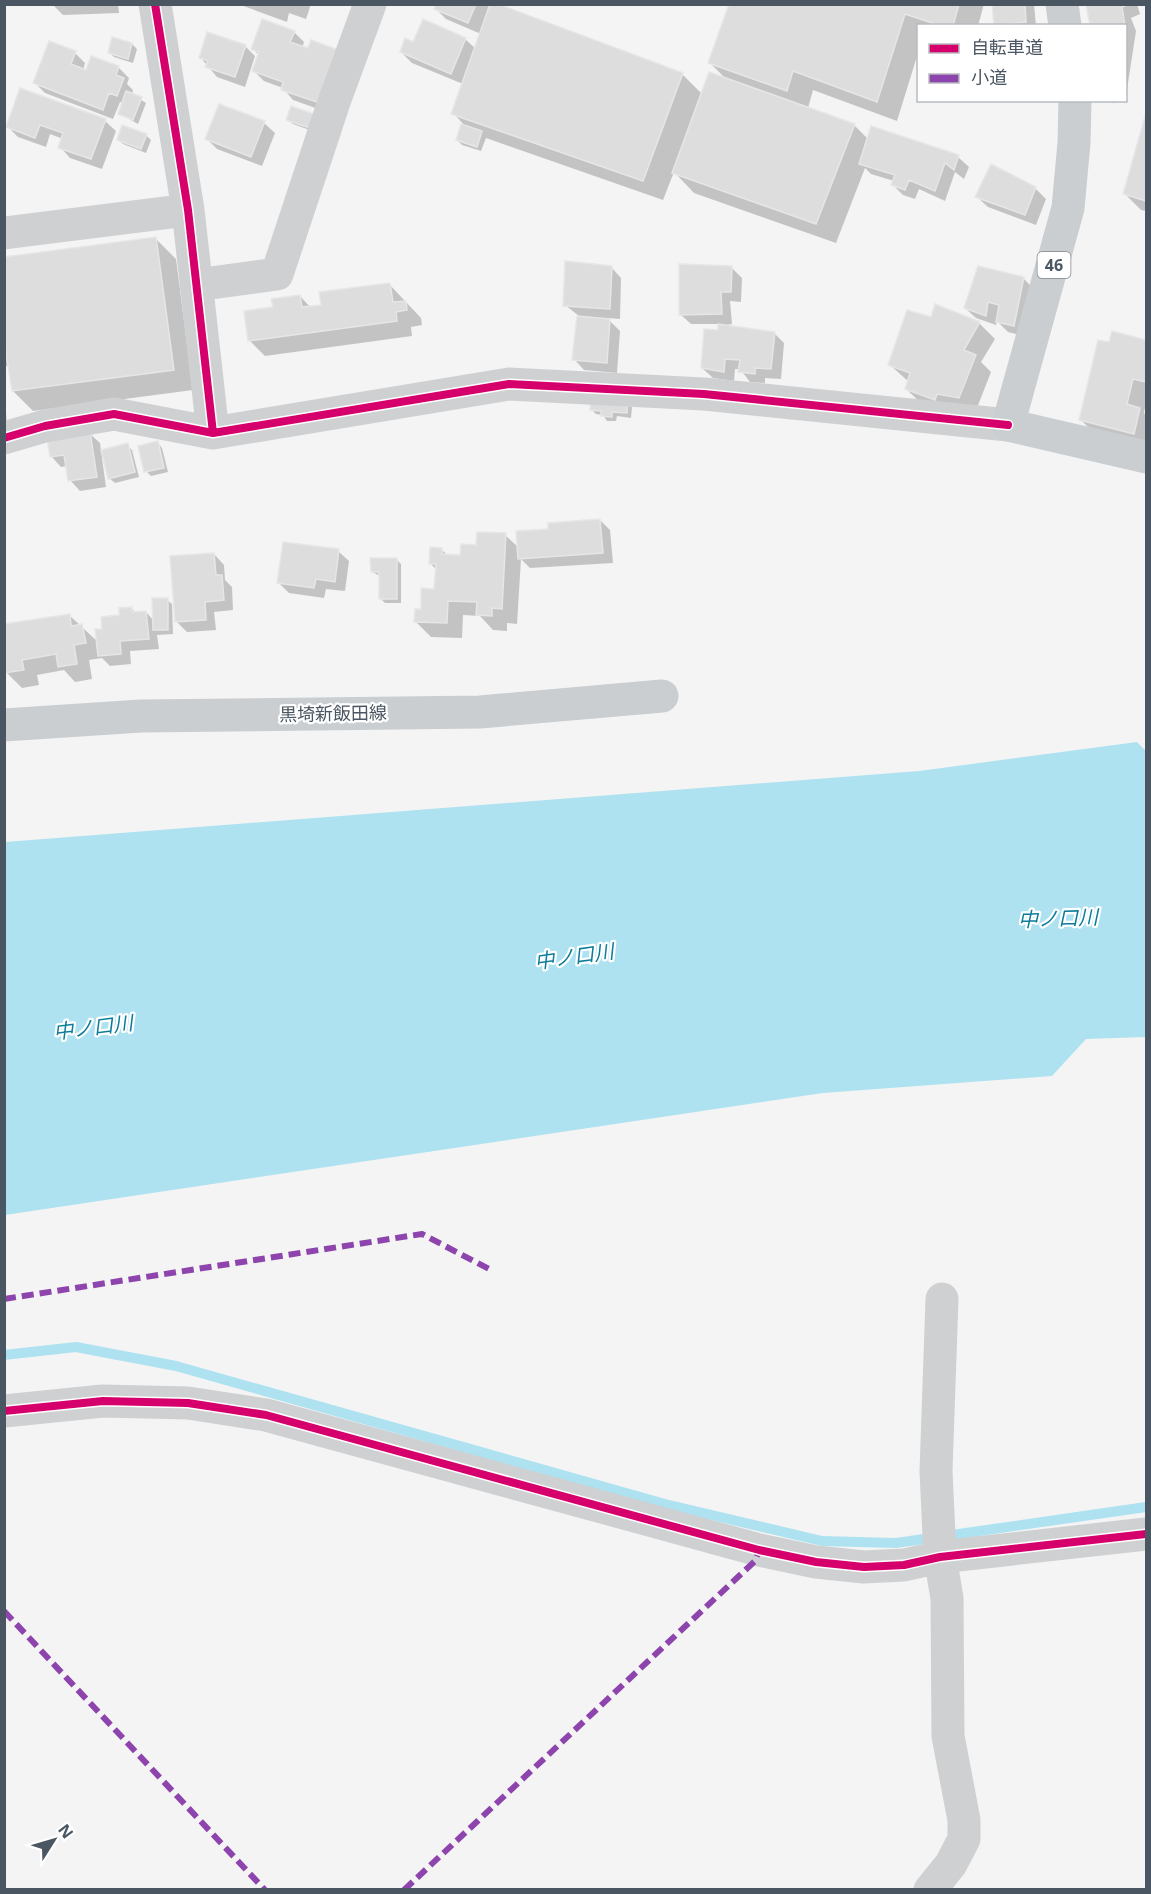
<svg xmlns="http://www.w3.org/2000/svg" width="1151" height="1894" font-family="'Open Sans','Noto Sans JP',sans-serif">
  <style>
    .water { fill: #aee2f0 }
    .shadow { fill: #0003 }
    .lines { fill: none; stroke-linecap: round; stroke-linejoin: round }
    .stream { stroke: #aee2f0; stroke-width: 10 }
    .building { fill: #ddddde; stroke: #e5e6e7; stroke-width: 1.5 }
    .minor { stroke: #ced0d2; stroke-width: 33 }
    .major { stroke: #caced1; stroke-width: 33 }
    .quiet { stroke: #8e44ad; stroke-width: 6; stroke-dasharray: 12 6; stroke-linecap: butt }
    .cycleway-casing { stroke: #fff; stroke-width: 11 }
    .cycleway { stroke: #d6006c; stroke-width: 8 }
    .labels { text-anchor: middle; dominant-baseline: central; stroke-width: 4.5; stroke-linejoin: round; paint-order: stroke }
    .shield { fill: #fff; stroke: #808990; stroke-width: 1.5 }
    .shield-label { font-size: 16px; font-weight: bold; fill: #4a5661 }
    .street-label { font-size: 18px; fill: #4a5661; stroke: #fff }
    .water-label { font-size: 20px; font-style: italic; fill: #0c7c9b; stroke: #fff }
  </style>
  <rect width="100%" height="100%" fill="#f4f4f4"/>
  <path class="water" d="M1137,742L1146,751V1037L1086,1039L1052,1076L823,1093L5,1215V842L919,771Z"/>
  <path class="shadow" d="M118,4L119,13L63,15L52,4Z
    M238,4H311L306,19L289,13L287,22Z
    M437,4H493L682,74L702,94L726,79L710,63L731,4H984L978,26H918V53L897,121L813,90L808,108L854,125L868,139L958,157L969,167L964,179L955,172L945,201L919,189L915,199L903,195L892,184L894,181L871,174L865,168L836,243L694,193L674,172L663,200L486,138L481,151L462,145L457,140L467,128L453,113L463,84L412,63L401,52L414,44L465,39L476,49L481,34L446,19L436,9Z
    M994,4H1034L1036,26H996Z
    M1088,4H1137L1140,14L1131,18L1136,31L1126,96V26H1091Z
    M294,32L304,42L302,48L309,50L327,112L293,100L283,88L264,81L254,71L259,55L253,49Z
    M113,39L132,44L137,49L133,63L114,57L109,52Z
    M245,46L255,56L245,87L217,77L200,57Z
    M75,53L85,63L83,70L87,72L92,58L119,68L129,78L127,84L133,90L132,94L146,103L138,124L120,114L123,103L120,102L113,119L45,93L35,83Z
    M1110,100H1125L1113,103Z
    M292,107L315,132L293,124L288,120Z
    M1146,117V211L1141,210L1125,194Z
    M105,121L116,131L102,169L70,158L60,147L63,139L50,134L46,147L18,137L8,127Z
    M264,123L275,133L262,166L217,149L207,139Z
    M146,135L151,140L146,153L123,144L118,139Z
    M1035,188L1046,199L1036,225L988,207L977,197Z
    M156,239L176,259L193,390L33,411L13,391L10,366H4V259Z
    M611,267L621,278L620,319L607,318L620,331L617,373L584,370L574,359L579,316L565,305Z
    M731,267L742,278L741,302L730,301L732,324L721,326L774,333L784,343L781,379L765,378V383L750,382L740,369H735L734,381L713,378L702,368L719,332L720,324H691L680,314Z
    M1023,278L1034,289L1024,336L1008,332L997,321L996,325L976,318L965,308Z
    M389,284L421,318L422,325L411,327L412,336L265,356L249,340L275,309L300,296L311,308Z
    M932,319L979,323L995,339L981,362L991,372L975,413L922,404L906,389L909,382L890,365Z
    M1113,333L1146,341V402L1144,413L1146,416V448L1096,435L1081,420Z
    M4,381L7,427H4Z
    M592,399L632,407L631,418L617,416L616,421H607L603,415L596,414L591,409Z
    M89,433L100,443L101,451L127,445L132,450L139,477L115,483L110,479L104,458H102L106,487L80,491L70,480L67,466L61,467L51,456Z
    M158,443L162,448L168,472L151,476L146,471Z
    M600,520L610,530L613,563L530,568L521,559L517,624L507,623V631L493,630L480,616L463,615L462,638L431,637L415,621L436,591L437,570L430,563L441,549L448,556H462L505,535L519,548L550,530Z
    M338,551L349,561L345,591L326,589L324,598L289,593L279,583Z
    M214,554L224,565L225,580L232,587L233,610L214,612L216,630L187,632L176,621Z
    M396,559L401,564V603H385L380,598V576L372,572Z
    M167,600L172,604L173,634L157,635L159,649L130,651L131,664L110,666L102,658L89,660L92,679L75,682L64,670L37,675L39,685L22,688L6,672L4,625L69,615L98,642L104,630L131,608L136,613L146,612L154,621Z"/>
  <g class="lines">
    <path class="stream" d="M4,1355L76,1347L176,1366L665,1504L822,1541L896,1543L1146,1507"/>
  </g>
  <path class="building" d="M436,4H476L468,23L434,9Z
    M490,4H498L683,73L643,181L451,114Z
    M729,4H959L953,26H941L905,14L877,102L793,71L787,91L708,63Z
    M992,4H1025L1026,22L994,26Z
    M1086,4H1130L1122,7L1125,26H1090Z
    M262,19L295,31L290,42L308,48L311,40L336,49L317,102L281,90L283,82L252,71L259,52L251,49Z
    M423,19L466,38L451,74L400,52L405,38L413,42Z
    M207,32L246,45L235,77L205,67L208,61L199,58Z
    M112,37L132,43L128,59L108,53Z
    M49,41L76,51L71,64L86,70L91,56L119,66L116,75L124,78L117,96L109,93L103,110L33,83Z
    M709,72L855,124L816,224L672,173Z
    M20,88L106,119L91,159L58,148L63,133L40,125L35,138L6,127Z
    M126,91L142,97L133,120L118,114Z
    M219,104L265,121L251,157L205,139Z
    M291,106L314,114L310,128L286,120Z
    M1146,113V201L1123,194Z
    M461,124L482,131L477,147L456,140Z
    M122,125L147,134L141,149L117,140Z
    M871,126L959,155L954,170L945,163L935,191L909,180L905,190L891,185L895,175L859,164Z
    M991,164L1036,187L1025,215L975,197Z
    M156,237L174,370L12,391L4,340V257Z
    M565,261L612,266L610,309L563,306Z
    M679,264L732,266L731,292H721L722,314L679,315Z
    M978,266L1024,277L1014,326L996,322L999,305L988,302L986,316L964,308Z
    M390,283L393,302L406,301L407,310L396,312L397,321L248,341L244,311L273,307L271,299L300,295L302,307L321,305L319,292Z
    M935,304L980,322L964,350L976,355L959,398L937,394L935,400L905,389L910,373L888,365L907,310L931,317Z
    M577,316L610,319L607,363L572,360Z
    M718,324L775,332L771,369L755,368V374L738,372L740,360L725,359L724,372L701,368L704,329L718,330Z
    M1112,331L1146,340V382L1133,379L1127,404L1140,408L1134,434L1079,420L1098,340L1109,342Z
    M591,397L628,400L627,413L612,412V417L601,416V411L590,410Z
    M90,431L97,477L68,481L64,455L50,457L47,437Z
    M158,441L164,468L144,472L138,446Z
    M128,443L135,472L108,479L101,450Z
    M600,519L603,553L518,559L516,531L548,529V523Z
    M477,532L506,533L502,609L492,608V616L476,615L477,602L448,601L447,623L414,622L415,609H421V588L434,589L436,564H429L430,547L442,548V554L460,555L461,544L476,545Z
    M283,542L339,549L335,582L316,579L314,588L277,583Z
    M214,553L216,575H222L224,600L205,602L206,620L175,622L170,556Z
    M370,558H397V599H379V572H371Z
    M152,598H168V630H153Z
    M132,607V612L146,611L149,639L120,641L121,654L98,656L95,629H102L101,617L119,615V608Z
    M70,614L71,626L82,624L86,643L74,645L77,664L58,667L56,654L22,660L24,670L5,673L4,624Z"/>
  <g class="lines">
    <path class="minor" d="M155,4L188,210L213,433
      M4,233L188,210
      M196,285L277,274L335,99L370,4
      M4,438L45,426L114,414L213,433L509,384L704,394L1008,425
      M4,1411L103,1401L188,1403L266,1415L759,1550L816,1562L864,1567L904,1565L940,1557L1146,1534
      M930,1890L951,1864L964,1839V1820L948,1736L947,1598L940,1557L936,1471L942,1299"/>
    <path class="major" d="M1062,4L1065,26
      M1075,100L1074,143L1068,208L1008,425L1146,457
      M4,725L141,716L480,712L662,696"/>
    <path class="quiet" d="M4,1299L422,1234L489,1269
      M4,1611L265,1890
      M404,1890L755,1561L759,1550"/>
    <defs>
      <path id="cycleway" d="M155,4L188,210L213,433
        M4,438L45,426L114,414L213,433L509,384L704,394L1008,425
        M4,1411L103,1401L188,1403L266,1415L759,1550L816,1562L864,1567L904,1565L940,1557L1146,1534"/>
    </defs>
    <use href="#cycleway" class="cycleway-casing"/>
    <use href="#cycleway" class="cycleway"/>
  </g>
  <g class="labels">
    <rect class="shield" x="1037.5" y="252" width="33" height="26" rx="4.5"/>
    <g class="shield-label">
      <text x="1054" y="265">46</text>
    </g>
    <g class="street-label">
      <text transform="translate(333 713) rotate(-1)">黒埼新飯田線</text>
    </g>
    <g class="water-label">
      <text transform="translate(1058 918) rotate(-2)">中ノ口川</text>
      <text transform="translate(574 956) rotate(-8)">中ノ口川</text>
      <text transform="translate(93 1027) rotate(-7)">中ノ口川</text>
    </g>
  </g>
  <rect width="1151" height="1894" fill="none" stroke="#4a5661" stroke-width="12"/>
  <rect x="917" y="24" width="210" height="78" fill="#ffffff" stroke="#b7bbc0" stroke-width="1.5"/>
  <rect x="929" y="44" width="30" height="9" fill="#d6006c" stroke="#b7bbc0" stroke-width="1.5"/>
  <text x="971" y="54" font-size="18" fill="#4a5661">自転車道</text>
  <rect x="929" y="74" width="30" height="9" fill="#8e44ad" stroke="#b7bbc0" stroke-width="1.5"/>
  <text x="971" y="84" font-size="18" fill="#4a5661">小道</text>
  <g transform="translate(54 1840) rotate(53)" stroke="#ffffff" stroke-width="4.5" paint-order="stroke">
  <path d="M0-4.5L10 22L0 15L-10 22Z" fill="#4a5661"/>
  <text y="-9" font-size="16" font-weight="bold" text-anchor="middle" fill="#4a5661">N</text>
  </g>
</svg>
